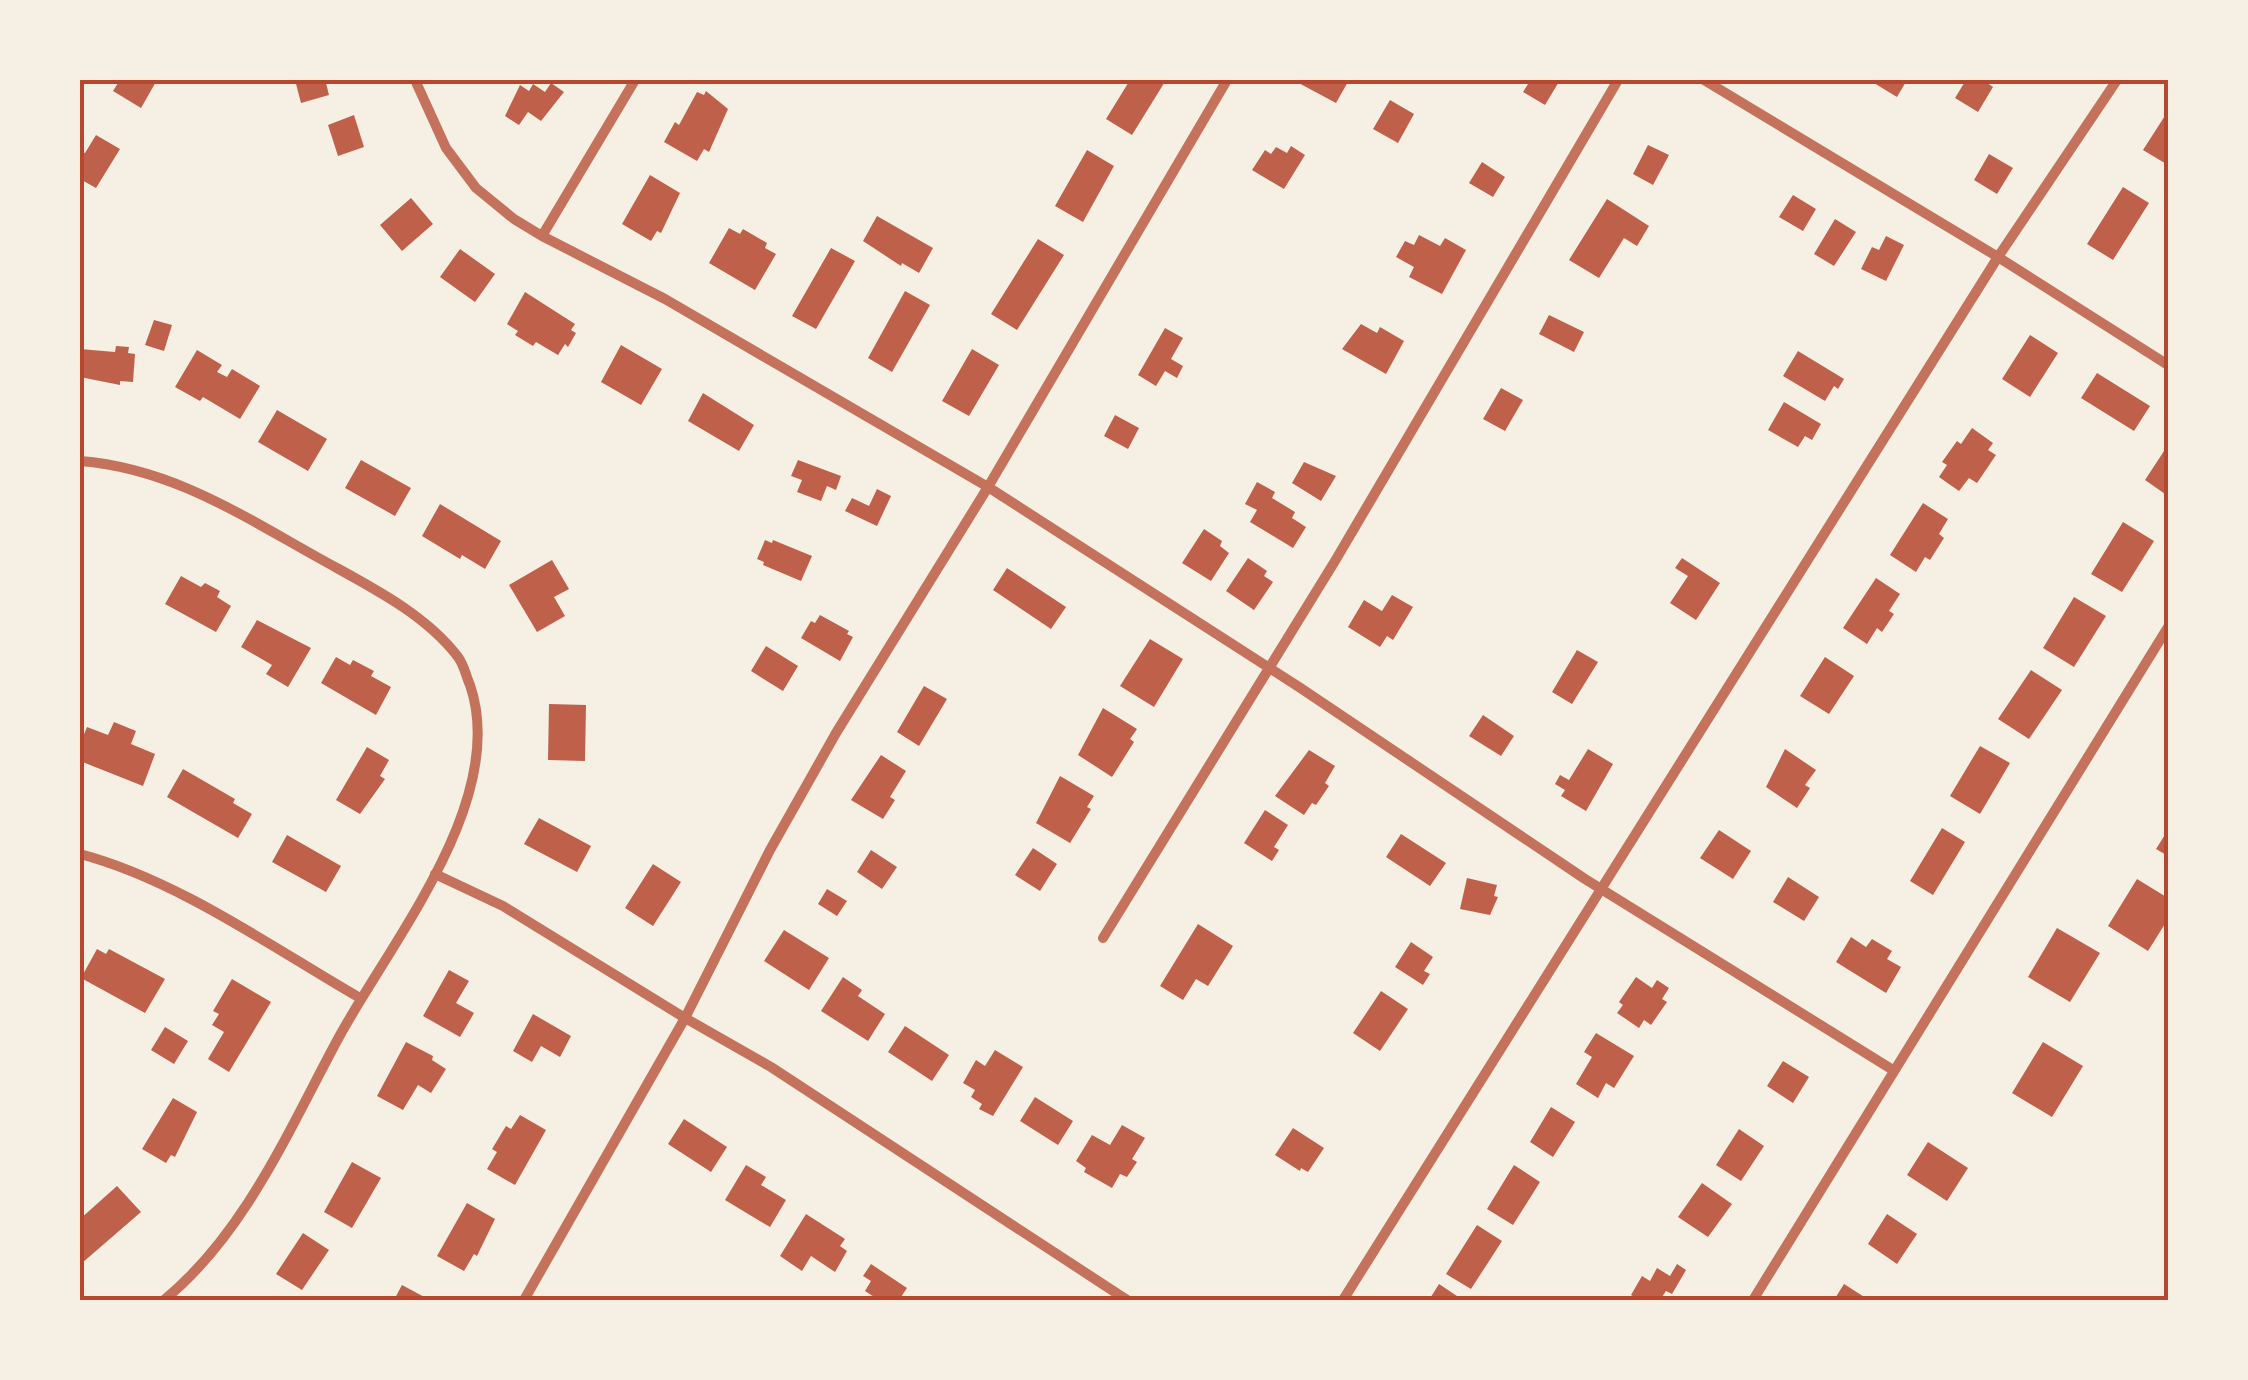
<svg xmlns="http://www.w3.org/2000/svg" width="2248" height="1380" font-family="Karla,sans-serif">
  <style>
    .building { fill: #bf614a }
    .lines { fill: none; stroke-linecap: round; stroke-linejoin: round }
    .minor { stroke: #c5725c; stroke-width: 10 }
    .neatline { fill: none; stroke: #b5482f; stroke-width: 4 }
  </style>
  <rect width="100%" height="100%" fill="#f6efe4"/>
  <path class="building" d="M120,80H157L141,108L113,91Z
    M295,80H333V81L326,83L329,95L301,103Z
    M1130,80H1166L1132,135L1106,119Z
    M1293,80H1349L1336,103Z
    M1521,80H1560L1545,105L1523,92L1528,84Z
    M1869,80H1907L1897,97Z
    M1966,80H1983L1993,87L1978,112L1955,98Z
    M551,83L564,92L541,121L528,112L519,125L505,116L520,85L529,91L533,84L545,92Z
    M706,91L728,109L709,152L704,149L697,161L664,142L675,122L679,125L697,92L704,95Z
    M1390,100L1414,114L1398,143L1373,129Z
    M2168,111V165L2143,150Z
    M354,115L364,147L338,156L328,125Z
    M96,135L120,149L96,188L80,179V150L85,153Z
    M1648,145L1669,155L1653,185L1633,174Z
    M1291,146L1305,155L1284,189L1252,170L1265,150L1271,154L1276,147L1287,153Z
    M1087,150L1114,166L1083,222L1055,206Z
    M1989,154L2013,168L1997,194L1974,180Z
    M1482,162L1505,177L1493,197L1469,183Z
    M650,175L680,193L661,233L657,231L651,241L622,224Z
    M2123,187L2149,203L2113,260L2087,244Z
    M1793,195L1816,209L1803,231L1779,217Z
    M411,198L433,224L402,251L380,225Z
    M1607,199L1649,226L1637,246L1624,238L1599,278L1569,260Z
    M877,216L933,248L919,273L902,263L901,266L863,241Z
    M1835,219L1856,232L1834,266L1814,254Z
    M729,228L740,234L743,229L767,243L765,248L776,254L755,290L709,263Z
    M1419,235L1440,246L1445,238L1466,250L1442,294L1409,277L1414,267L1396,257L1405,241L1414,245Z
    M1886,236L1904,245L1886,281L1861,269L1872,247L1879,250Z
    M1038,239L1064,255L1017,330L991,314Z
    M831,248L855,261L816,329L792,316Z
    M460,249L495,274L475,302L440,277Z
    M905,291L930,305L892,372L868,358Z
    M525,292L575,324L571,330L576,333L568,347L565,344L558,355L536,342L533,346L515,335L518,331L507,324Z
    M1549,315L1584,332L1574,352L1539,334Z
    M154,320L172,325L164,351L145,345Z
    M1361,324L1377,333L1380,327L1404,341L1386,374L1342,349Z
    M1165,328L1183,338L1171,359L1183,366L1177,378L1165,371L1156,386L1138,375Z
    M2030,335L2058,353L2030,397L2002,379Z
    M621,345L662,369L641,405L601,382Z
    M116,346L129,347L128,353L135,354L133,382L120,381V385L80,377V349L115,352Z
    M972,349L999,365L969,416L942,401Z
    M197,350L222,365L217,372L227,377L232,369L260,386L240,419L203,397L200,401L175,387Z
    M1798,351L1844,379L1838,389L1834,386L1825,401L1783,376Z
    M2097,373L2150,406L2134,431L2081,398Z
    M1501,388L1523,400L1505,431L1483,419Z
    M703,393L754,425L739,451L688,421Z
    M1784,402L1821,424L1812,440L1805,436L1798,447L1768,430Z
    M277,410L327,439L308,471L258,442Z
    M1115,415L1139,428L1128,449L1104,436Z
    M1972,428L1993,443L1988,450L1996,455L1977,483L1969,478L1959,491L1939,477L1947,465L1942,462L1957,441L1961,444Z
    M2168,445V496L2145,480Z
    M361,460L411,488L395,516L345,488Z
    M798,460L841,476L836,490L827,486L821,501L797,492L802,480L791,476Z
    M1304,462L1336,476L1321,501L1292,483Z
    M1257,482L1275,492L1272,498L1295,512L1292,518L1306,527L1293,548L1250,522L1257,510L1245,504Z
    M877,489L891,496L877,526L845,511L852,498L869,506Z
    M1923,503L1948,519L1939,534L1944,538L1930,560L1925,557L1916,572L1890,555Z
    M440,504L501,541L485,569L462,555L460,559L422,536Z
    M2123,522L2154,541L2122,592L2091,574Z
    M1204,529L1222,541L1220,546L1229,553L1211,581L1182,563Z
    M765,540L772,543L773,540L812,556L801,581L763,565L764,562L757,559Z
    M1248,558L1267,571L1264,576L1273,582L1254,610L1226,591Z
    M1682,558L1720,583L1696,620L1670,603L1688,576L1675,568Z
    M552,560L569,589L554,597L565,616L537,632L509,585Z
    M1007,568L1066,607L1051,629L993,590Z
    M181,576L201,587L205,583L220,591L217,597L231,606L216,632L165,604Z
    M1876,578L1900,594L1889,611L1894,614L1882,632L1877,628L1867,644L1843,628Z
    M1392,595L1413,607L1393,640L1387,636L1380,647L1348,627L1364,600L1382,611Z
    M2074,597L2106,616L2074,667L2043,648Z
    M820,615L849,631L847,634L853,637L840,661L801,638L811,621L815,623Z
    M257,620L311,648L288,687L266,674L272,665L241,647Z
    M1150,639L1183,659L1154,707L1120,686Z
    M766,646L798,666L783,691L751,671Z
    M1577,650L1598,662L1572,704L1552,692Z
    M336,657L350,665L353,660L374,671L371,676L391,687L376,715L321,683Z
    M1825,657L1854,676L1829,714L1800,696Z
    M2031,670L2062,690L2029,739L1998,719Z
    M924,686L947,699L919,746L897,732Z
    M549,704L586,705L585,761L548,760Z
    M1103,708L1137,729L1130,739L1134,742L1112,777L1078,755Z
    M1483,715L1514,736L1501,756L1469,736Z
    M114,722L136,731L131,744L155,754L143,786L80,761V744L87,727L108,735Z
    M1980,746L2010,763L1980,814L1950,796Z
    M367,747L389,760L380,776L385,779L360,814L336,800Z
    M1588,749L1613,764L1586,811L1561,796L1565,790L1555,784L1560,775L1569,780Z
    M1785,749L1816,770L1805,785L1810,788L1797,808L1766,787Z
    M1309,750L1335,766L1325,783L1329,786L1316,805L1312,803L1304,815L1275,796Z
    M881,755L906,771L890,797L895,800L883,819L851,800Z
    M183,769L235,799L233,803L252,814L238,838L167,797Z
    M1060,776L1094,796L1087,807L1091,809L1070,843L1036,823Z
    M1265,810L1288,825L1274,847L1279,850L1272,861L1244,843Z
    M539,818L591,846L577,872L524,844Z
    M1942,828L1965,842L1933,895L1910,881Z
    M1719,830L1751,851L1733,879L1700,858Z
    M2168,830V856L2156,849Z
    M1401,834L1446,863L1430,886L1386,857Z
    M287,835L341,866L326,892L272,862Z
    M1033,848L1057,864L1040,891L1015,875Z
    M871,850L897,867L882,889L857,872Z
    M653,864L681,882L653,926L625,908Z
    M1788,877L1819,897L1804,921L1773,902Z
    M1467,878L1497,885L1494,896L1498,897L1490,915L1460,909Z
    M2137,879L2168,898V919L2148,951L2108,926Z
    M827,889L847,901L837,916L818,904Z
    M1198,924L1233,946L1208,986L1196,979L1183,1000L1160,986Z
    M2057,928L2100,953L2070,1002L2028,977Z
    M784,930L829,958L809,990L764,961Z
    M1851,937L1866,947L1872,939L1892,951L1887,959L1901,967L1886,993L1836,962Z
    M1411,942L1433,957L1424,971L1430,974L1423,985L1395,967Z
    M97,949L106,954L109,949L165,979L145,1013L81,978Z
    M449,970L469,981L456,1003L474,1013L460,1037L423,1016Z
    M843,977L862,990L858,996L885,1014L868,1041L821,1011Z
    M1636,977L1652,988L1657,980L1669,988L1662,999L1667,1002L1651,1025L1644,1020L1639,1028L1617,1013L1623,1005L1619,1002Z
    M232,979L271,1002L229,1072L208,1059L224,1032L212,1025L219,1014L213,1011Z
    M1381,991L1408,1009L1380,1051L1353,1033Z
    M533,1014L571,1036L560,1057L541,1046L532,1062L513,1051Z
    M905,1026L949,1055L932,1081L888,1052Z
    M165,1027L188,1041L174,1064L151,1050Z
    M1596,1033L1634,1056L1614,1088L1606,1083L1598,1098L1576,1084L1592,1057L1584,1052Z
    M406,1042L433,1056L432,1060L446,1069L431,1093L418,1085L403,1110L377,1096Z
    M2043,1042L2083,1066L2052,1117L2012,1093Z
    M995,1050L1023,1067L993,1116L979,1109L982,1104L971,1097L975,1090L963,1083L976,1060L985,1066Z
    M1783,1061L1809,1077L1793,1103L1767,1086Z
    M1035,1097L1073,1121L1058,1145L1020,1121Z
    M173,1098L197,1112L175,1157L171,1155L166,1163L142,1149Z
    M1551,1107L1575,1122L1553,1157L1530,1142Z
    M520,1115L546,1130L515,1185L487,1169L497,1152L492,1149L506,1126L511,1129Z
    M684,1119L727,1147L711,1172L668,1144Z
    M1122,1125L1145,1138L1132,1159L1137,1162L1127,1177L1120,1174L1112,1188L1084,1172L1086,1168L1076,1161L1092,1135L1110,1145Z
    M1293,1128L1324,1148L1308,1172L1301,1168L1300,1171L1275,1155Z
    M1739,1129L1764,1146L1741,1181L1716,1165Z
    M1928,1142L1968,1168L1947,1201L1907,1175Z
    M352,1162L381,1178L352,1228L324,1212Z
    M746,1165L766,1177L761,1185L786,1200L770,1227L725,1200Z
    M1514,1165L1540,1182L1513,1225L1487,1209Z
    M1702,1183L1732,1204L1708,1237L1678,1217Z
    M117,1186L141,1212L82,1263L80,1219Z
    M467,1203L495,1219L477,1256L474,1254L464,1271L437,1256Z
    M806,1214L845,1239L840,1246L847,1251L835,1272L811,1256L802,1271L780,1256Z
    M1887,1214L1917,1234L1897,1264L1868,1244Z
    M1477,1225L1502,1241L1471,1289L1446,1274Z
    M303,1233L329,1250L302,1290L276,1274Z
    M871,1264L907,1288L899,1300H879L865,1291L871,1281L863,1276Z
    M1677,1264L1686,1270L1672,1294L1666,1291L1660,1300H1639L1631,1295L1642,1276L1650,1281L1657,1268L1670,1276Z
    M1439,1284L1463,1300H1429Z
    M1844,1284L1869,1300H1834Z
    M402,1285L430,1300H394Z"/>
  <g class="lines">
    <path class="minor" d="M415,80L446,148L476,188L514,219L542,236L665,299L988,487L1299,687L1585,879L1893,1070
      M1704,80L1998,257L2168,365
      M542,236L635,80
      M80,461C170,468 240,514 317,557C365,584 424,612 458,657C464,665 466,676 470,685C509,799 392,940 339,1037C290,1127 246,1233 164,1300
      M80,854C178,880 273,948 360,998
      M435,874L503,906L685,1018L771,1067L1127,1300
      M1103,938L1335,561L1618,80
      M524,1300L685,1018L770,850L836,733L988,487L1227,80
      M1343,1300L1998,257L2117,80
      M1753,1300L2168,627"/>
  </g>
  <rect width="2248" height="1380" fill="none" stroke="#f6efe4" stroke-width="165"/>
  <rect x="82" y="82" width="2084" height="1216" class="neatline"/>
</svg>
